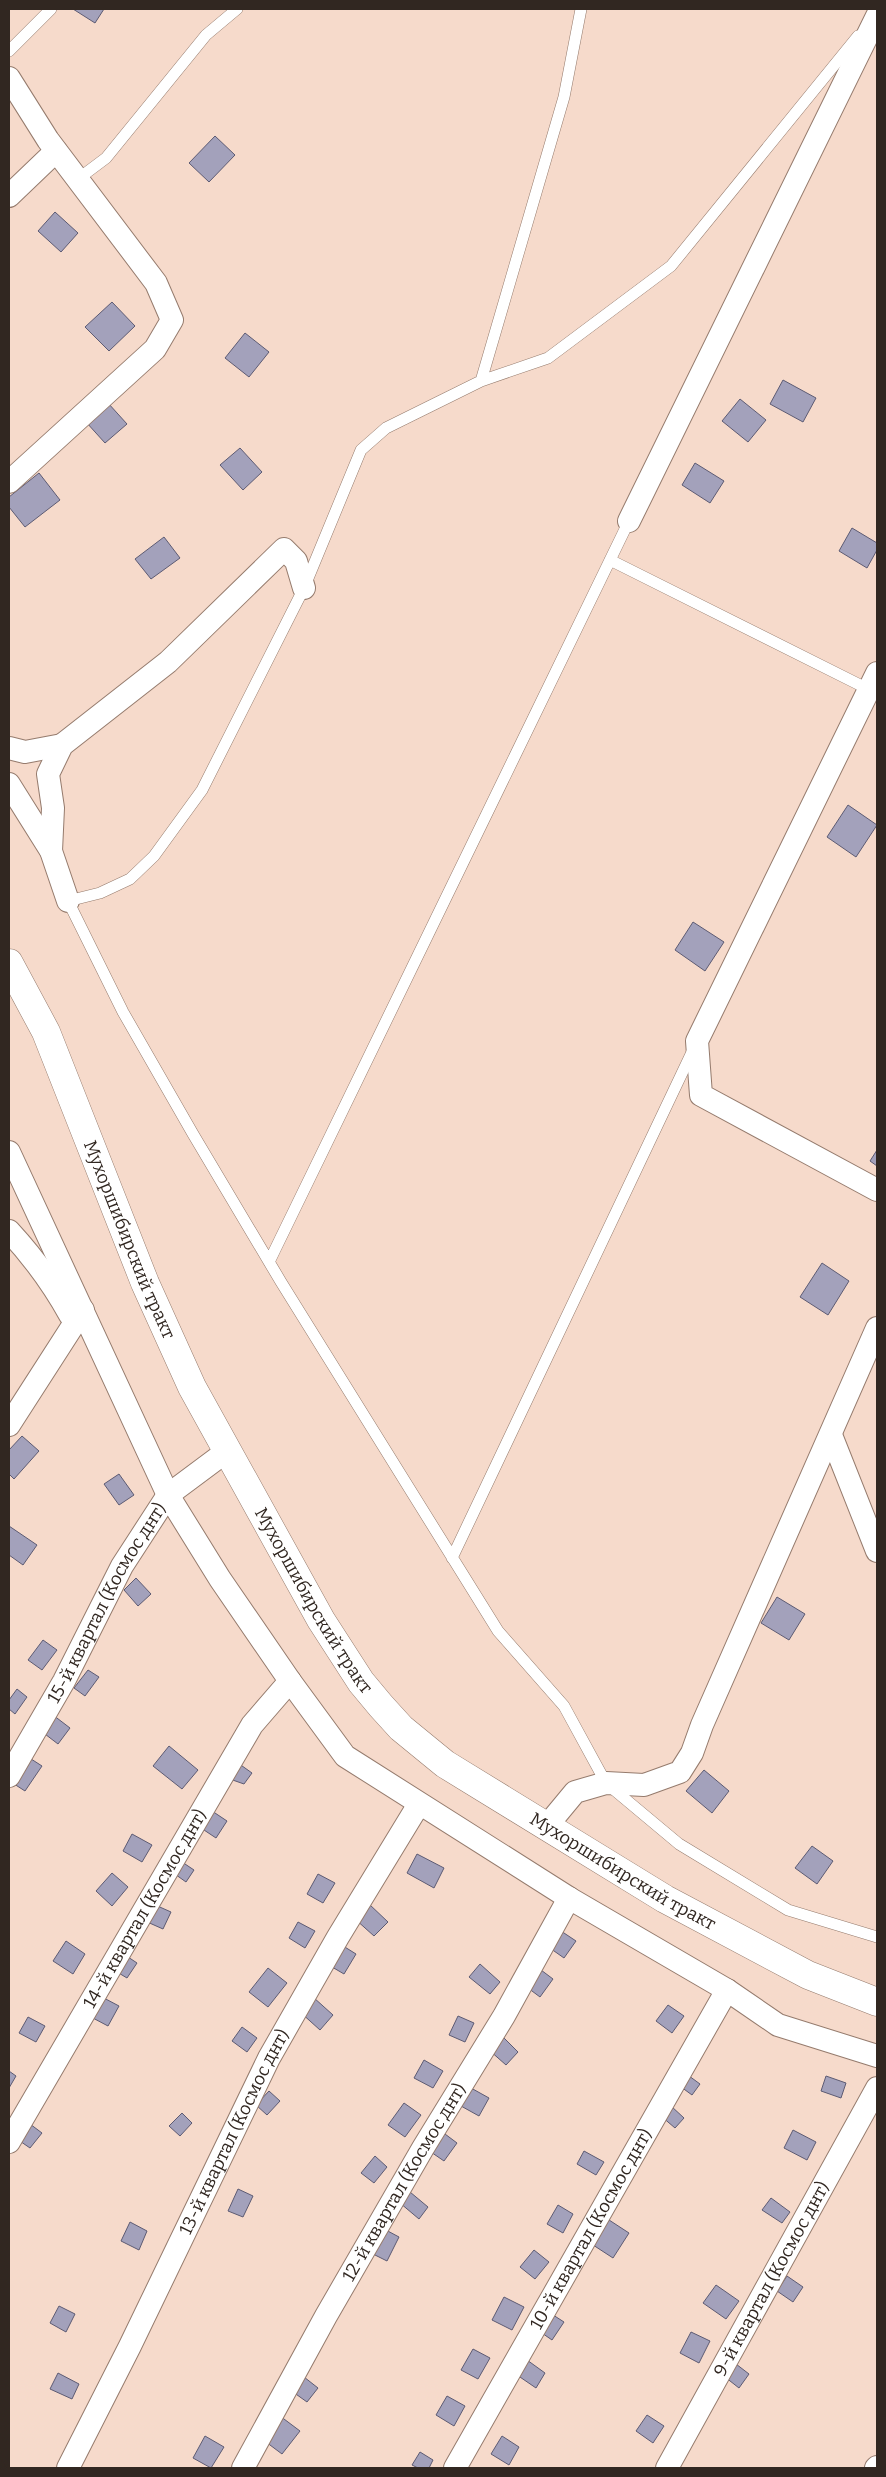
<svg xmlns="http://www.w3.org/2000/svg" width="886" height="2477" font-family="Bitter,serif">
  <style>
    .building { fill: #a3a1bb; stroke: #5d5b73 }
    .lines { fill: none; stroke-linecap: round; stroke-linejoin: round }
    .service-casing { stroke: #957b6d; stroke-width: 12 }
    .minor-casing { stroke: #957b6d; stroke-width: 24 }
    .primary-casing { stroke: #957b6d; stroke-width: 29 }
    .service { stroke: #fff; stroke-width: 11 }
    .minor { stroke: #fff; stroke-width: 22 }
    .primary { stroke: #fff; stroke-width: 28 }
    .labels { text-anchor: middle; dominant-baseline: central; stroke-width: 4; stroke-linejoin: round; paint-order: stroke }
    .street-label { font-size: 18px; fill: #312721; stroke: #f6dacb }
  </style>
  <rect width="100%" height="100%" fill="#f6dacb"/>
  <path class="building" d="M73,9H104L95,23Z
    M215,136L235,155L209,182L189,163Z
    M55,212L78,233L61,252L38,231Z
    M112,302L135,326L109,351L85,327Z
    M245,333L269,352L249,377L225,358Z
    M783,380L816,398L803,422L770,404Z
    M740,399L766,420L748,442L722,421Z
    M108,403L127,424L105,443L86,422Z
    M240,448L262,472L243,490L220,465Z
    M695,463L724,481L710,503L682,485Z
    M39,473L60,500L25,527L9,507V497Z
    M852,528L877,543V550L867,568L839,551Z
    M164,537L180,558L151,579L135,559Z
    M848,805L877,825L856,857L827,837Z
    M693,922L724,942L705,971L675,950Z
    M877,1150V1166L870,1161Z
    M822,1263L849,1281L828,1315L800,1297Z
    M22,1436L39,1451L14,1479L9,1474V1450Z
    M119,1474L134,1495L119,1505L104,1484Z
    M9,1526L37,1545L23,1565L9,1555Z
    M136,1578L151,1594L138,1606L124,1590Z
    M777,1597L805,1614L789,1640L761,1623Z
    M43,1640L57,1650L42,1670L28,1660Z
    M88,1670L99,1677L85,1696L74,1688Z
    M17,1689L27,1697L15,1714L9,1709V1700Z
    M53,1715L70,1728L58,1744L41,1731Z
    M169,1746L198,1770L182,1789L153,1766Z
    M28,1757L42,1766L25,1791L11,1782Z
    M238,1763L252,1773L244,1784L227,1778Z
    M704,1770L729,1791L712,1813L686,1791Z
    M209,1809L227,1821L216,1838L198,1826Z
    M132,1834L152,1845L142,1862L123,1851Z
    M812,1846L833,1861L817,1884L795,1868Z
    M417,1854L444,1868L434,1888L407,1873Z
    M179,1860L194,1870L186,1882L172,1872Z
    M112,1873L128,1887L112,1906L96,1891Z
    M318,1874L335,1883L323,1903L307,1894Z
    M153,1904L171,1912L163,1929L145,1921Z
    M369,1904L388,1922L374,1936L355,1919Z
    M298,1922L315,1931L305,1948L289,1938Z
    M558,1929L576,1941L564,1958L547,1946Z
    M66,1941L85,1954L73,1974L53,1961Z
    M340,1944L356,1954L344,1974L327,1964Z
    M122,1953L137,1963L127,1978L112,1969Z
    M480,1964L500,1982L490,1994L469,1977Z
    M537,1967L553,1979L540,1997L524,1985Z
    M268,1968L287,1983L268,2007L249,1992Z
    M102,1997L119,2006L108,2026L91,2017Z
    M313,1997L333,2015L320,2030L300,2012Z
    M668,2005L684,2016L672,2033L656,2021Z
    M458,2016L474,2023L465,2042L449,2035Z
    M28,2017L45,2026L36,2042L19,2033Z
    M242,2027L257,2038L247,2052L232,2041Z
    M502,2036L518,2052L506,2065L489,2050Z
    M424,2060L443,2071L433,2088L414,2078Z
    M9,2071L16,2076L9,2088Z
    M685,2073L700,2084L692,2095L677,2084Z
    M826,2076L846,2083L841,2098L821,2091Z
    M471,2088L489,2098L479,2116L461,2106Z
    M269,2091L280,2101L267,2115L256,2105Z
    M404,2103L421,2115L405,2137L388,2125Z
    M671,2106L684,2118L675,2128L661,2116Z
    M182,2113L192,2123L180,2136L169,2126Z
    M26,2121L42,2133L30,2148L14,2137Z
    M793,2130L816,2142L807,2160L784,2148Z
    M441,2131L457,2143L444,2161L428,2150Z
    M584,2151L604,2162L596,2175L577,2164Z
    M375,2156L387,2167L374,2183L361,2173Z
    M238,2189L253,2196L243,2217L228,2211Z
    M410,2192L428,2207L419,2219L400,2203Z
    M771,2198L790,2212L782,2223L762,2210Z
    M558,2205L573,2214L563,2233L547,2224Z
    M606,2218L629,2233L613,2258L590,2243Z
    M130,2222L147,2231L139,2250L121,2241Z
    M384,2229L399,2237L387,2261L371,2253Z
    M534,2250L549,2262L535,2279L520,2267Z
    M787,2276L803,2287L793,2302L777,2291Z
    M716,2285L739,2301L726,2319L703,2303Z
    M504,2297L524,2307L512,2330L492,2320Z
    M59,2306L75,2314L66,2332L50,2323Z
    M550,2313L564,2322L552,2340L539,2331Z
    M691,2332L710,2341L699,2363L680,2353Z
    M473,2349L490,2358L478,2379L461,2370Z
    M527,2360L545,2373L536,2388L517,2375Z
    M736,2364L749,2374L739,2388L725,2377Z
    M58,2373L79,2384L72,2399L50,2389Z
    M304,2377L318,2388L307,2402L293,2392Z
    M447,2396L465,2406L454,2426L436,2415Z
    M647,2415L664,2426L653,2443L636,2431Z
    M280,2416L300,2431L282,2454L262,2439Z
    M205,2436L224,2447L211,2468L193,2458Z
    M502,2436L519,2447L509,2465L491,2454Z
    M420,2452L433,2460L429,2468H418L412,2465Z"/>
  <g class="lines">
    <defs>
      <path id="service" d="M858,36L671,266L548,358L481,381L386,428L361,450L304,588L202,790L154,856L130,879L100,893L68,901L123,1012L193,1134L281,1282L498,1631L564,1706L606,1783L679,1844L788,1910L877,1937
        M9,51L51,9
        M78,179L106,158L206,35L237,9
        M481,381L564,97L581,9
        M610,560L872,691
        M269,1262L629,521
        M452,1558L693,1050"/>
      <g id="minor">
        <path d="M9,78L48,140L156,283L172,320L155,349L9,482"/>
        <path d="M9,196L56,151"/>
        <path d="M629,521L877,16"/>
        <path d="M877,673L697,1041L701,1095L877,1190"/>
        <path d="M9,748L25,752L62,745"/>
        <path d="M9,784L51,851L68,901"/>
        <path d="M51,851L53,808L48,774L62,745L168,662L284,549L296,561L304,588"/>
        <path d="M9,1152L168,1495L220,1579L290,1681L345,1756L569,1898L727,1990L778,2025L877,2056"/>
        <path d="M9,1231C33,1257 53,1284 70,1315"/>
        <path d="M9,1425L83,1310"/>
        <path d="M831,1435L877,1551"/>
        <path id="s1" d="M9,1776L64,1681L122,1566L168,1495L227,1451"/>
        <path d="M546,1827L575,1792L606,1783L644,1785L680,1772L692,1753L702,1725L877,1328"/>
        <path id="s2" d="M9,2142L252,1725L290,1681"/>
        <path id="s3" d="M68,2468L130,2346L269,2058L338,1937L419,1804"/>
        <path id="s4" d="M243,2468L326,2316L423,2148L504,2016L569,1898"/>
        <path id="s5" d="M455,2468L727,1990"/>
        <path id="s6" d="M667,2468L877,2088"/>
        <path d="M876,2468L877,2467"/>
      </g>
      <g id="primary">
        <path id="s7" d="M9,963L46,1032L145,1283L192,1387L321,1620L361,1682L381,1706L401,1728L445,1764L665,1899L808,1975L877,2002"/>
      </g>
    </defs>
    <use href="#service" class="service-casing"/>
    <use href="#minor" class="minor-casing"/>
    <use href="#primary" class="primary-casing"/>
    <use href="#service" class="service"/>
    <use href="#minor" class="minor"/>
    <use href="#primary" class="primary"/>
  </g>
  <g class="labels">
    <g class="street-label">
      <text stroke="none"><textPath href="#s7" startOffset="302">Мухоршибирский тракт</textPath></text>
      <text stroke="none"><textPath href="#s7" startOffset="708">Мухоршибирский тракт</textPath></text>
      <text stroke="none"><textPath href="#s1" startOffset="199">15-й квартал (Космос днт)</textPath></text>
      <text stroke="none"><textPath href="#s7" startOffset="1128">Мухоршибирский тракт</textPath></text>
      <text stroke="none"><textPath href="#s2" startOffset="270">14-й квартал (Космос днт)</textPath></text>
      <text stroke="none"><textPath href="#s3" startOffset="375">13-й квартал (Космос днт)</textPath></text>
      <text stroke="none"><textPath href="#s4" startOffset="328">12-й квартал (Космос днт)</textPath></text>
      <text stroke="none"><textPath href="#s5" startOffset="275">10-й квартал (Космос днт)</textPath></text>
      <text stroke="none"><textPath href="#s6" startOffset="216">9-й квартал (Космос днт)</textPath></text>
    </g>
  </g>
  <rect width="886" height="2477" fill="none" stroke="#312721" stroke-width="20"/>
</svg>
